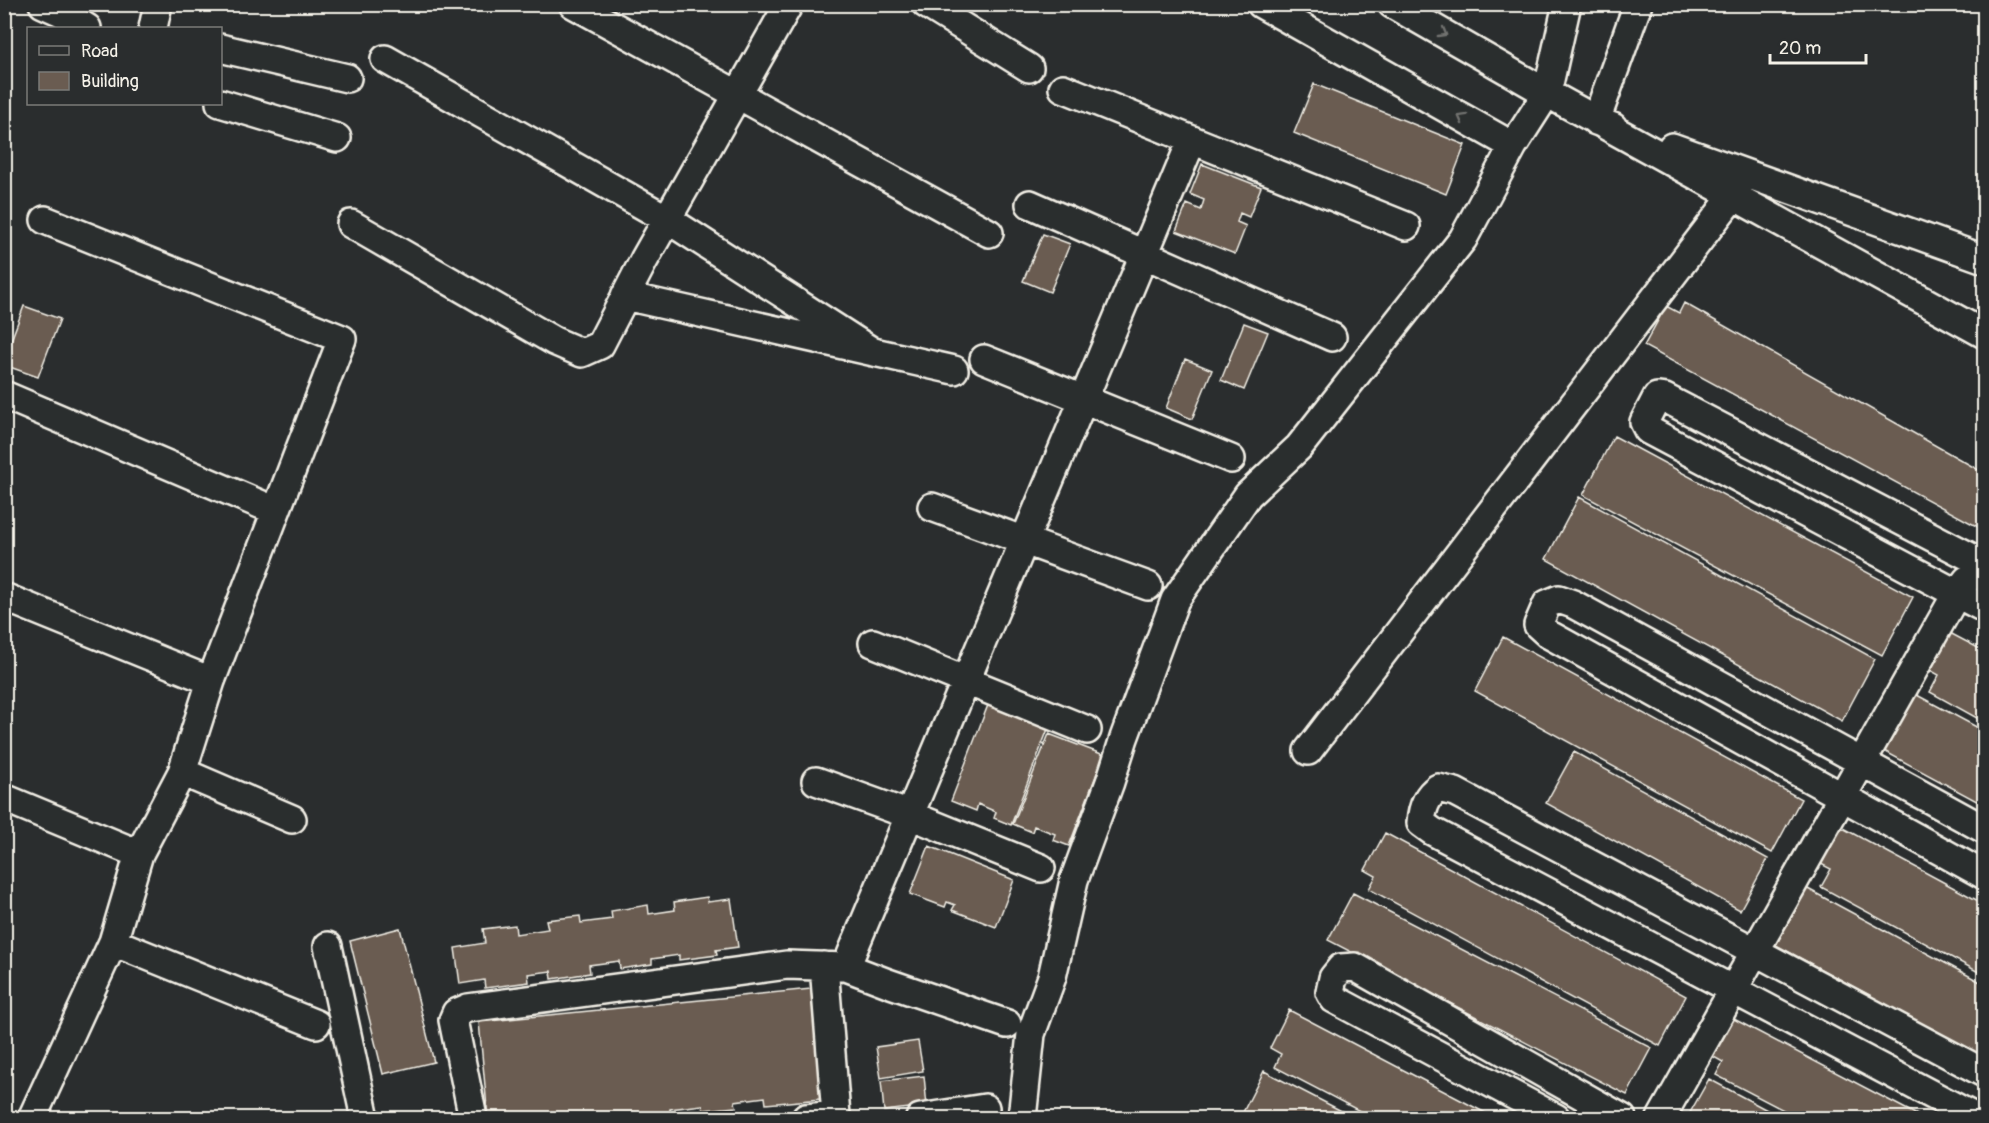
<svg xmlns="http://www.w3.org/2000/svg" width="1989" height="1123" font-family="Pangolin,sans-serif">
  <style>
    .building { fill: #6a5c51; stroke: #f4f1e8; stroke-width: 1.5 }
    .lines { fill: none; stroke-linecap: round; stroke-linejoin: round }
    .minor-casing { stroke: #f4f1e8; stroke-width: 32 }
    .minor { stroke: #2a2d2e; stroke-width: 27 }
    .oneway { stroke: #71726f }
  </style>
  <rect width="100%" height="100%" fill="#2a2d2e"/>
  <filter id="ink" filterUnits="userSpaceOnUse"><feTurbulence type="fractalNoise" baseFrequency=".0167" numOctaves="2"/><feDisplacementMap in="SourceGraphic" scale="12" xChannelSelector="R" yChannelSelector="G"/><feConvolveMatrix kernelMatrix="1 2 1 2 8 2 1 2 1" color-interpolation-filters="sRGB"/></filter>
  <g filter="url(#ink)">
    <path class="building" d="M1314,84L1465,145L1446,194L1294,133Z
      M1202,164L1261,187L1249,217L1240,213L1237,222L1246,226L1235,254L1176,231L1187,204L1201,210L1204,200L1190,194Z
      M1043,234L1070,244L1050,292L1023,281Z
      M1684,303L1984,473V522L1980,528L1644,346L1666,306L1679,313Z
      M24,306L60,319L38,377L4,365V359Z
      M1244,323L1268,332L1244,390L1221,380Z
      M1185,359L1212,370L1192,419L1166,408Z
      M1614,436L1913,597L1882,655L1583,495Z
      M1579,497L1875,659L1842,721L1546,559Z
      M1948,632L1984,651V722L1930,692L1939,675L1928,669Z
      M1503,637L1801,799L1772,853L1475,691Z
      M1915,694L1984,731V805L1884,751Z
      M988,705L1048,729L1011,825L994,818L996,812L978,804L976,811L951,801Z
      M1049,734L1104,755L1069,846L1053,840L1055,834L1034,826L1032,832L1013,824Z
      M1574,752L1768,859L1740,910L1546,803Z
      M1839,826L1984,904V975L1821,887L1831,869L1819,863Z
      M1385,833L1686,996L1660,1046L1369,889L1376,876L1365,870Z
      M929,846L1014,880L996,927L952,910L955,905L947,902L945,907L910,894Z
      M1806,888L1984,984V1057L1776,945Z
      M1353,893L1652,1048L1627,1095L1328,940Z
      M707,897L708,902L731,899L738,947L716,950L717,955L679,960V955L652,959V964L620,969L619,961L589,965L590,973L552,979L551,971L528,974L529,982L485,988L484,980L460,984L455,948L485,943L483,929L515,925L516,934L548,929L546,920L580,916L581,923L612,919L611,911L648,905L649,914L675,910L674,902Z
      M400,928L434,1062L383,1074L350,941Z
      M811,989L821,1099L766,1104L765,1097L735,1101L736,1107L703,1110L702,1105L670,1109V1114L637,1117L636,1114L608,1116L609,1118H488L479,1022Z
      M1289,1010L1495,1118H1373L1275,1067L1281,1054L1270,1048Z
      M1732,1018L1923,1118H1799L1716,1075L1723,1062L1712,1056Z
      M918,1041L923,1071L881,1078L876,1047Z
      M1264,1071L1355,1118H1240Z
      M924,1076L927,1106L884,1111L881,1081Z
      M1709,1079L1782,1118H1687Z"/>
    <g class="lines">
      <defs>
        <path id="minor" d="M43,4L61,12L87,28
          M573,4L989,233
          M926,4L1029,68
          M1261,4L1513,146
          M1392,4L1547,93L1984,334
          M153,28L158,4
          M220,48L347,78
          M385,59L667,219L873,352
          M1063,88L1406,226
          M220,103L337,138
          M1613,127L1596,121L1638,4
          M1672,147L1984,259
          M1030,204L1332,337
          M351,224L554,341L582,353L600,345L644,260L789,4
          M625,296L954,370
          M984,359L1231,459
          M4,395L276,511
          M932,507L1148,586
          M1984,564L1665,398L1657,397L1644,422L1648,430L1984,608
          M4,597L211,681
          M873,643L1087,730
          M1308,751L1733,196
          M182,772L292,819
          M816,781L910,815L1041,868
          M4,798L139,854
          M1984,829L1573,604L1559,599L1547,604L1538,625L1548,634L1984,875
          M113,942L316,1024
          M328,946L365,1118
          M824,966L836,1115
          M846,967L1192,140
          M32,1118L113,942L139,854L182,772L211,681L342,339L45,220
          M473,1118L453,1020L456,1013L468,1008L787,965L846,967L888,983L1007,1024
          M806,1118L836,1115V1118
          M920,1118L985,1108
          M1022,1118L1031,1034L1052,977L1074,880L1110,782L1124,738L1175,600L1248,495L1299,447L1463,239L1513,146L1547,93L1567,4
          M1556,1118L1334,999L1330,992L1333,978L1341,968L1355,967L1622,1118
          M1661,1118L1957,593L1967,580
          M1976,1118L1432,831L1421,823C1422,809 1426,796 1438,788L1455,792L1984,1073"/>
      </defs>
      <use href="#minor" class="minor-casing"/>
      <use href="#minor" class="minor"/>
    </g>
    <defs><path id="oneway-chevron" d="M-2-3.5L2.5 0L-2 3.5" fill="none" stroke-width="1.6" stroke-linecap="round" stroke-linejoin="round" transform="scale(1.5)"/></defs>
    <g class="oneway">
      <use href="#oneway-chevron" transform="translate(1443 33) rotate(30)"/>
      <use href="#oneway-chevron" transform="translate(1462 118) rotate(-151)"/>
    </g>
  </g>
  <rect width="1989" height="1123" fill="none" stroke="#2a2d2e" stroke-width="24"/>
  <rect x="12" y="12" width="1965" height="1099" fill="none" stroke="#f4f1e8" stroke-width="2" filter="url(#ink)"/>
  <rect x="27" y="27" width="195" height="78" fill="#2a2d2e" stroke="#7b7b78" stroke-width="1.5"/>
  <rect x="39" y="46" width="30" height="9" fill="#2a2d2e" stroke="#7b7b78" stroke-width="1.5"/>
  <text x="81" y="57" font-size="18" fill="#f4f1e8">Road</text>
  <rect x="39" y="72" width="30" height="18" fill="#6a5c51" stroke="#7b7b78" stroke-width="1.5"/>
  <text x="81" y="87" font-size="18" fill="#f4f1e8">Building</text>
  <path d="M1770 54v9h96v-9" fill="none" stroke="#f4f1e8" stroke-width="3"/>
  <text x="1779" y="54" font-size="18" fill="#f4f1e8" stroke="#2a2d2e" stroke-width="4.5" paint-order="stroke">20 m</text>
</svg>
